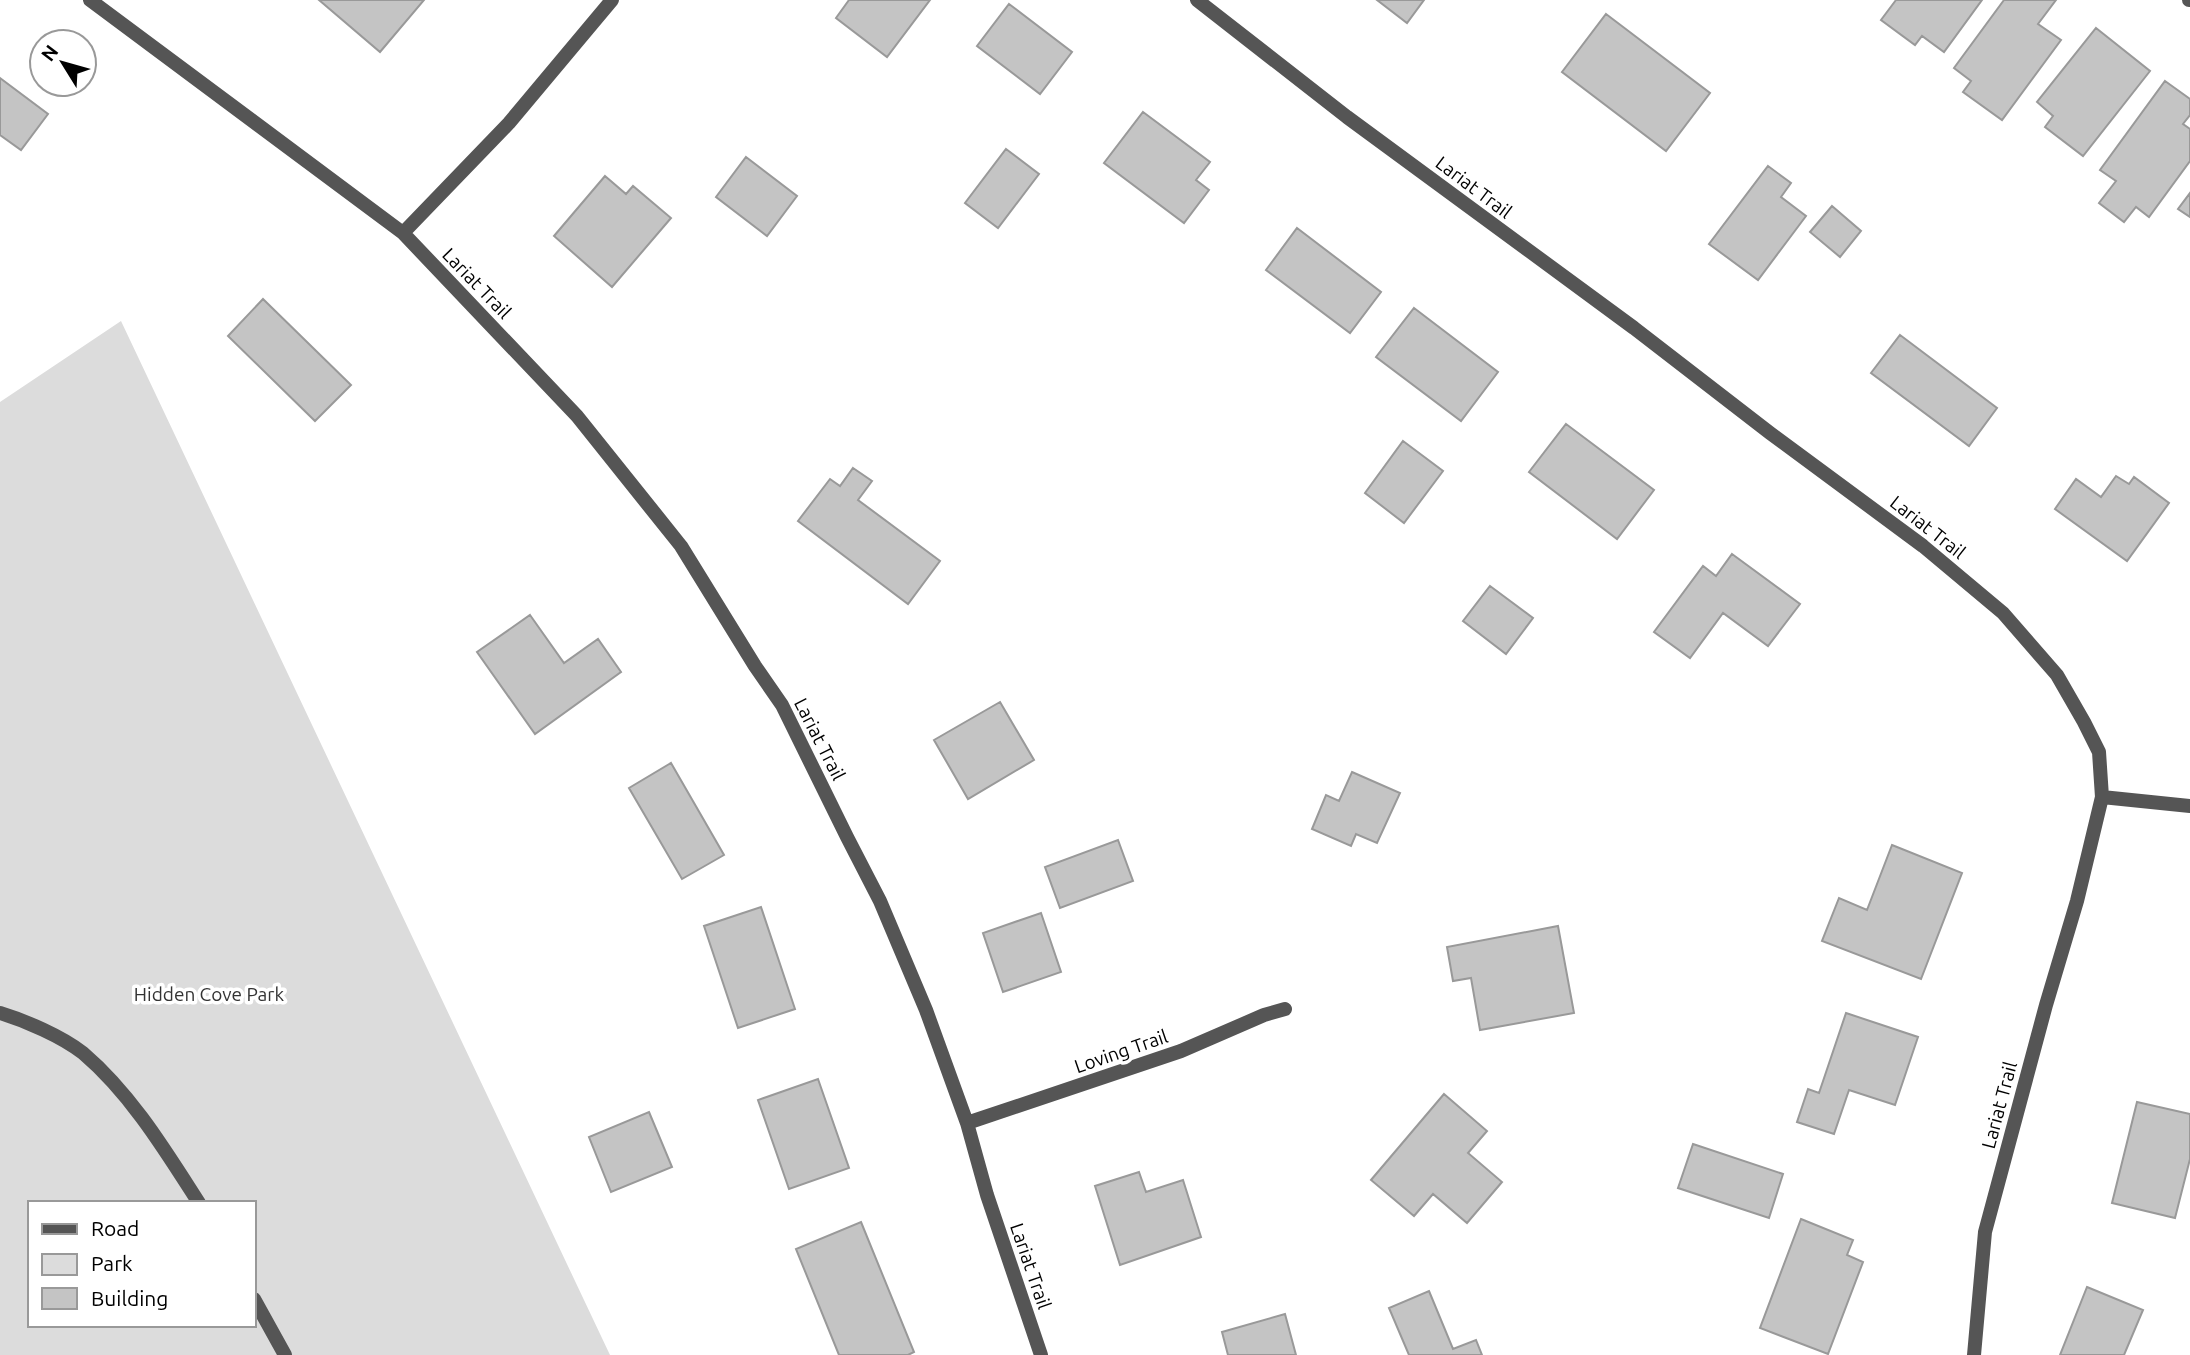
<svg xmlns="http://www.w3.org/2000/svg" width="2190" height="1355" font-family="Ubuntu,sans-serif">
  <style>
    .green { fill: #dcdcdc; fill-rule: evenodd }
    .building { fill: #c4c4c4; stroke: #999; stroke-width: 2 }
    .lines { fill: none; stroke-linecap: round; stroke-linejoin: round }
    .street { stroke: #555; stroke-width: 14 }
    .labels { text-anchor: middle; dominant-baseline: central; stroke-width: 7; stroke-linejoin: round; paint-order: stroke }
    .street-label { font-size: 19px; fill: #000; stroke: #fff }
    .park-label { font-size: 19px; fill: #333; stroke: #fff }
  </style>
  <rect width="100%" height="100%" fill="#fff"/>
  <path class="green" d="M121,321L610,1355H0V402ZM30,1203H254V1325H30Z"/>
  <path class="building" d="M319,0H424L380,52Z
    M849,0H930L887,57L836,18Z
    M1377,0H1424L1407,23Z
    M1896,0H1982L1944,52L1922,36L1915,45L1881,20Z
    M2004,0H2056L2038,24L2061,40L2002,120L1963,92L1971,81L1954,68Z
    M1009,4L1072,52L1040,94L977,46Z
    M1606,14L1710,93L1666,151L1562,72Z
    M2096,28L2150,71L2083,156L2045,127L2053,116L2037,102Z
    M0,78L48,114L21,150L0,135Z
    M2165,81L2190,99V115L2183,124L2190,129V161L2149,217L2136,207L2124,222L2099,203L2116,181L2100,170Z
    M1143,112L1210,162L1196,180L1209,190L1184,223L1104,163Z
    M1006,149L1039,174L998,228L965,203Z
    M746,157L797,196L767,236L716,197Z
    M1768,166L1791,183L1781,197L1806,216L1758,280L1709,244Z
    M605,176L626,194L633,186L671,218L612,287L554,236Z
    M2190,193V217L2178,209Z
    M1832,206L1861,231L1840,257L1810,232Z
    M1297,228L1381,292L1350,333L1266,270Z
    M263,299L351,385L315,421L228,336Z
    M1414,308L1498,372L1461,421L1376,357Z
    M1900,335L1997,408L1969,446L1871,373Z
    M1566,424L1654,490L1617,539L1529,472Z
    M1403,441L1443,471L1404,523L1365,493Z
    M853,468L872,481L858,500L940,561L908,604L798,521L830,479L840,486Z
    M2116,476L2129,484L2134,477L2169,503L2127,561L2055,509L2076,479L2101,497Z
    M1732,554L1800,604L1768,646L1723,613L1690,658L1654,632L1703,566L1716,576Z
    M1490,586L1533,618L1506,654L1463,621Z
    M530,615L564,663L598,639L621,672L535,734L477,652Z
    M1000,702L1034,760L968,799L934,740Z
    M671,763L724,855L682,879L629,788Z
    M1352,772L1400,793L1377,843L1356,834L1351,846L1312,829L1326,795L1339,801Z
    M1118,840L1133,881L1060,908L1045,867Z
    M1892,845L1962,873L1921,979L1822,941L1839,898L1867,910Z
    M761,907L795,1009L738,1028L704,926Z
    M1041,913L1061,972L1003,992L983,933Z
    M1558,926L1574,1013L1480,1030L1471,978L1453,981L1447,947Z
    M1846,1013L1918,1037L1895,1105L1849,1090L1834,1134L1797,1122L1808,1089L1819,1093Z
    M818,1079L849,1168L789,1189L758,1100Z
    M1444,1094L1487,1131L1468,1153L1502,1182L1467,1223L1433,1194L1414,1216L1371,1180Z
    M2137,1102L2190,1114V1159L2175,1218L2112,1203Z
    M649,1112L672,1167L611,1192L589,1137Z
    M1693,1144L1783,1174L1769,1218L1678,1188Z
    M1139,1172L1146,1192L1183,1180L1201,1237L1120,1265L1095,1186Z
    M1801,1219L1853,1240L1847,1255L1863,1262L1828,1354L1760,1328Z
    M861,1222L914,1352L908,1355H839L796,1249Z
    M2087,1287L2143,1310L2124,1355H2060Z
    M1429,1291L1453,1349L1476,1340L1482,1355H1409L1389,1308Z
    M1285,1314L1296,1355H1228L1222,1332Z"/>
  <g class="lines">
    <path class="street" d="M90,0L403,233L577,416L681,546L755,666L782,705L847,837L880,901L926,1010L967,1123L987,1195L1041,1355
      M1197,0L1347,117L1634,328L1770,433L1923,546L2003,613L2057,675L2084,722L2099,752L2102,797L2077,901L2046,1005L1985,1232L1974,1355
      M2189,0H2190
      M403,233L509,123L612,0
      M2102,797L2190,806
      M0,1013C26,1021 61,1036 83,1053C131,1094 165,1150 199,1203
      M967,1123L1181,1051L1264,1015L1285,1009
      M254,1299L285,1355"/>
  </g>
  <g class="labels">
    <g class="street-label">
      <text transform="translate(1474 187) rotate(37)">Lariat Trail</text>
      <text transform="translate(477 283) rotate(46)">Lariat Trail</text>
      <text transform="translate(1928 527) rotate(38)">Lariat Trail</text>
      <text transform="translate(820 739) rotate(63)">Lariat Trail</text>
      <text transform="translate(1121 1051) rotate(-19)">Loving Trail</text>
      <text transform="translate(1999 1105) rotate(-75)">Lariat Trail</text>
      <text transform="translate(1031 1266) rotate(71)">Lariat Trail</text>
    </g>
    <g class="park-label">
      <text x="209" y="994">Hidden Cove Park</text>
    </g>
  </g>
  <rect x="28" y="1201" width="228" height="126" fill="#ffffff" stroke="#999999" stroke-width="2"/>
  <rect x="42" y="1224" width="35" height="10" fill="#555555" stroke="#999999" stroke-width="2"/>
  <text x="91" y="1236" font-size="21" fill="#000000">Road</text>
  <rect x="42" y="1254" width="35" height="21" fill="#dcdcdc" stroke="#999999" stroke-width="2"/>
  <text x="91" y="1271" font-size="21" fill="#000000">Park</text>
  <rect x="42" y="1288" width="35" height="21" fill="#c4c4c4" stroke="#999999" stroke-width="2"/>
  <text x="91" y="1306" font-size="21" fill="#000000">Building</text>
  <g transform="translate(63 63) rotate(307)"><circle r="33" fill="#ffffff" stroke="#999999" stroke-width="2"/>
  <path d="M0-5L12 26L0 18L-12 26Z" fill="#000000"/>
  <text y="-10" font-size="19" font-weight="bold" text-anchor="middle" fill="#000000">N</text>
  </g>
</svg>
